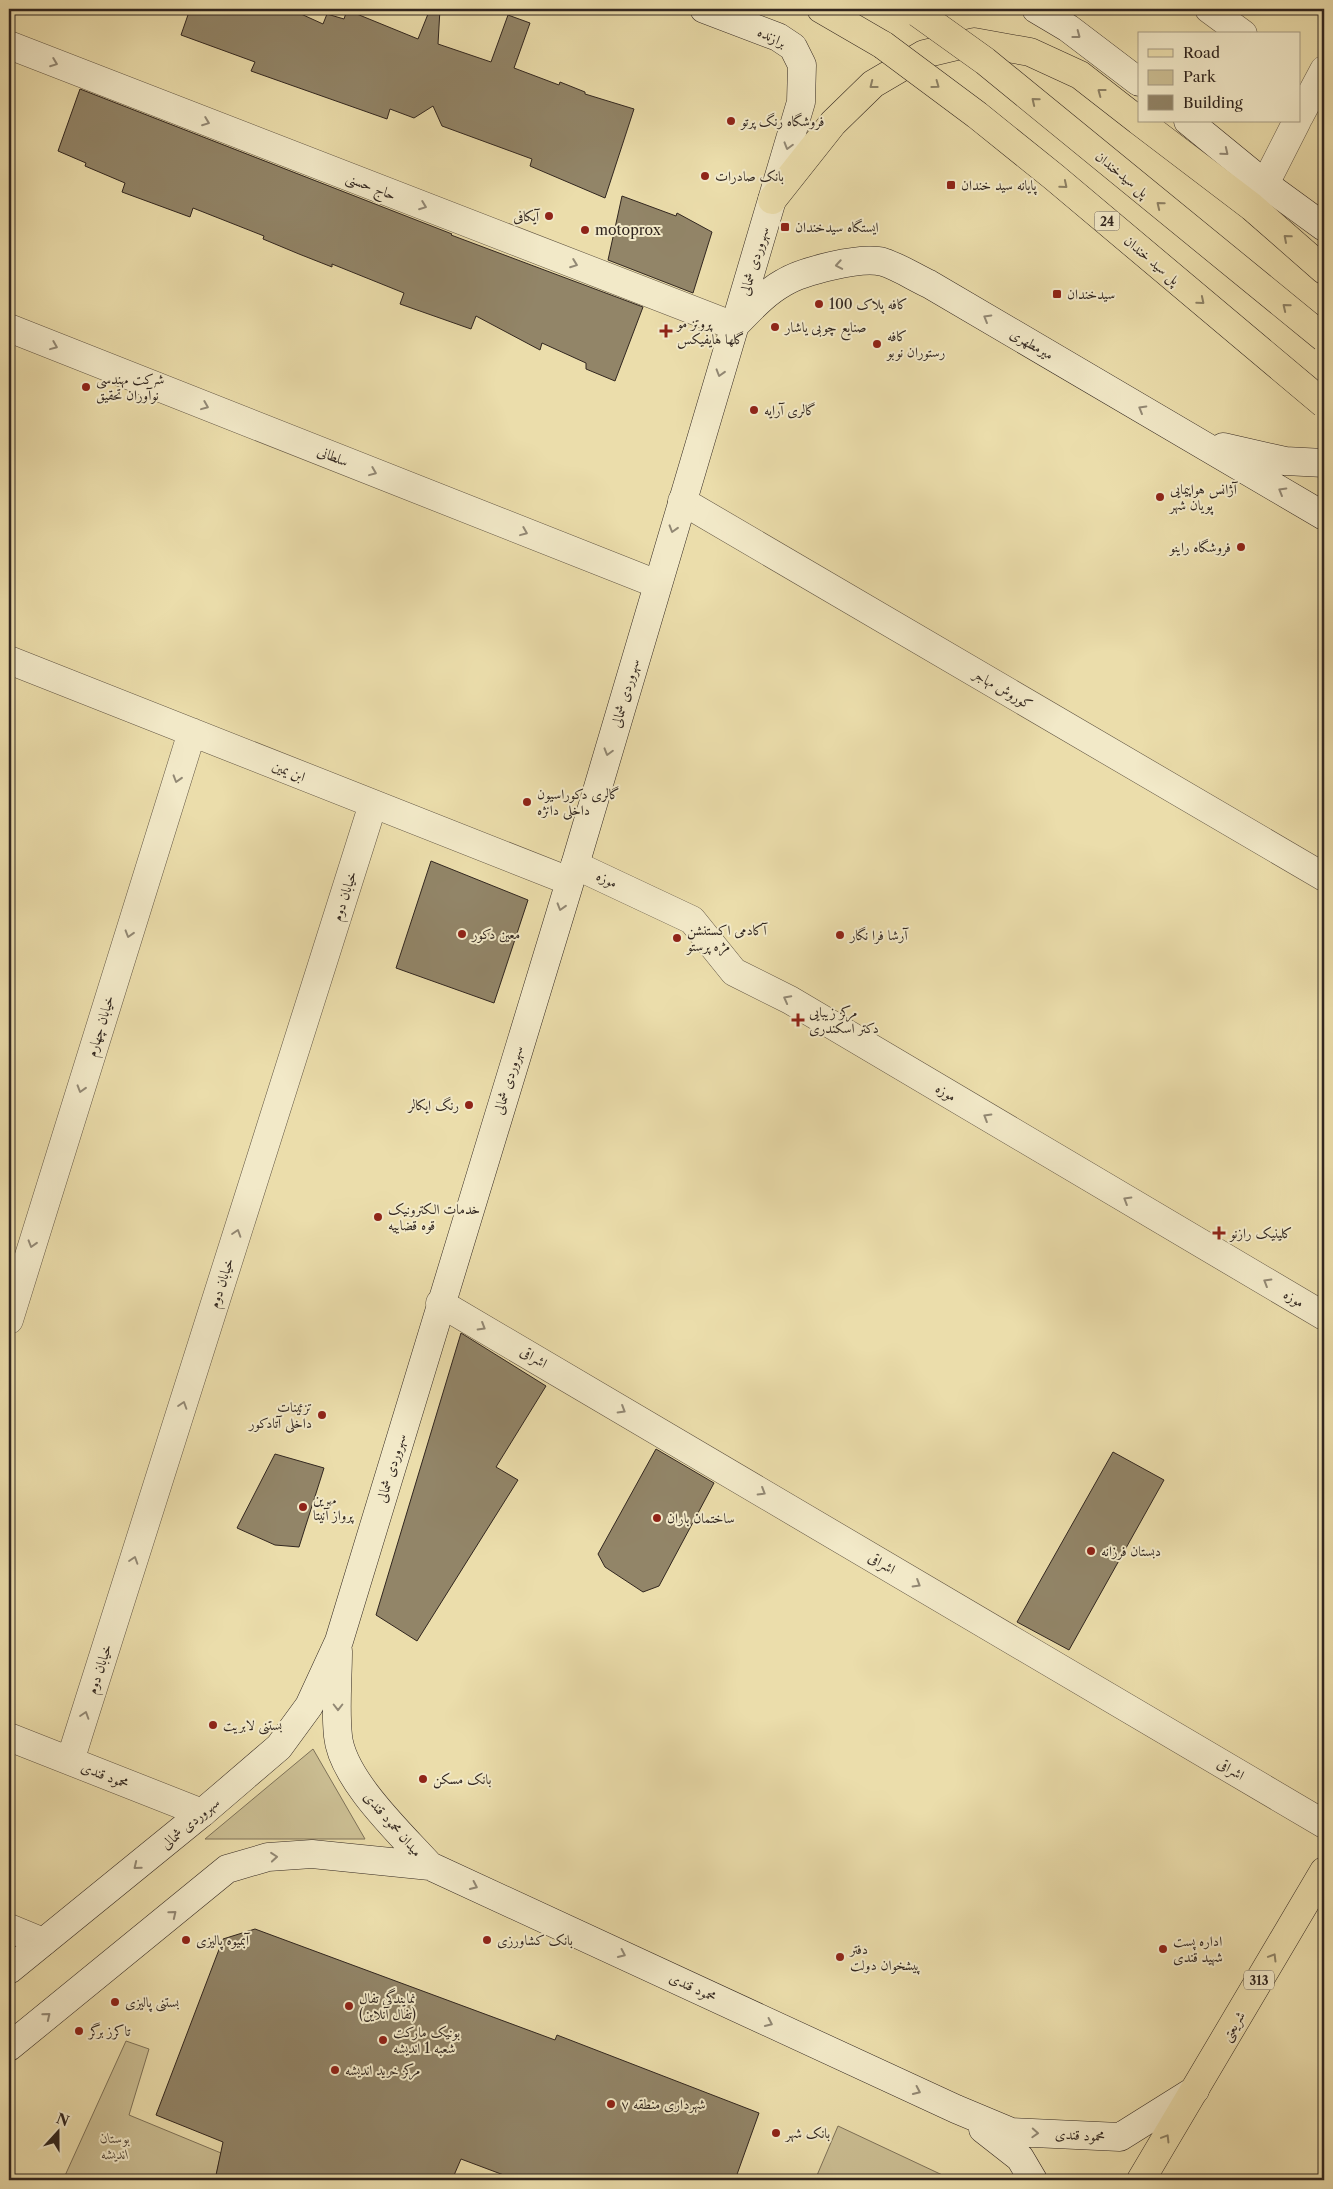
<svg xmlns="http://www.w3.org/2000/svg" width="1333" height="2189" font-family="'Libre Caslon Text',Amiri,serif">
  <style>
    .green { fill: #cbbe93; stroke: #7e7259 }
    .building { fill: #928568; stroke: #31261f }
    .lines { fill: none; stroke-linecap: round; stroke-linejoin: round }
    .minor-casing { stroke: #605442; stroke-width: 29 }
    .secondary-casing { stroke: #31261f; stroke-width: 29 }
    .primary-casing { stroke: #31261f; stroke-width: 29 }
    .trunk-casing { stroke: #31261f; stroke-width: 29 }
    .minor { stroke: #f2e9c8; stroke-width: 28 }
    .secondary { stroke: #f2e9c8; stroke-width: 28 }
    .primary { stroke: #ebddab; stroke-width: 28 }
    .trunk { stroke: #ebddab; stroke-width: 28 }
    .trunk-bridge-casing { stroke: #31261f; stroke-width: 29; stroke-linecap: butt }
    .trunk-bridge { stroke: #ebddab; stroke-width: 28 }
    .oneway { stroke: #928874 }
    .oneway2 { stroke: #8e8265 }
    .poi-dot { fill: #8f2418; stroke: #f2e9c8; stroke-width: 2 }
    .labels { text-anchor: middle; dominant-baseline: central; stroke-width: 4; stroke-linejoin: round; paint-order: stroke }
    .shield { fill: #f2e9c8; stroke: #6b6052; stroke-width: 1 }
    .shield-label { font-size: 12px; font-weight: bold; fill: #31261f }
    .street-label { font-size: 14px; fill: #31261f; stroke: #f2e9c8 }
    .poi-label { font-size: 14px; fill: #31261f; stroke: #f2e9c8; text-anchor: start }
    .park-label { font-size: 14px; font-style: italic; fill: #584c3c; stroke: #f2e9c8 }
  </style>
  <rect width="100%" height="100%" fill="#ebddab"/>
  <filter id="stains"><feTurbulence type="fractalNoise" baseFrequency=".004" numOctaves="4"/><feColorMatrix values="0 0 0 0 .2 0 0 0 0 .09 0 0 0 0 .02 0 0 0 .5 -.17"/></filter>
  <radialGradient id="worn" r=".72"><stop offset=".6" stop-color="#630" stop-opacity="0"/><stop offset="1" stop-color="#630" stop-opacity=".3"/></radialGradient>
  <path class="green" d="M313,1749L365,1839H205Z
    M126,2041L149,2049L129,2115L221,2153L215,2180H63Z
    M838,2126L953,2180H815Z"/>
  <path class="building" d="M190,9H290L323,24L327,14L344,19L347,10L418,39L430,9H440L438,44L491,62L508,15L530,23L514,68L559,85L560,82L585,92V94L634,109L605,198L530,166L532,159L442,126L433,106L414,118L390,109L387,119L251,71L255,62L181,35Z
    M80,89L452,234L451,235L643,307L615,381L586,369V363L542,343L540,350L476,316L471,329L400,304L404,293L332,264V267L299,254L263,239L264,236L193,208L190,217L122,192L125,183L85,166L86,163L58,151Z
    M622,196L676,216L677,213L712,232L693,293L608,260Z
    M431,861L528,900L494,1003L396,968Z
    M461,1333L546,1386L496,1467L518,1480L417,1641L376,1615Z
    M656,1449L714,1483L659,1586L643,1592L605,1567L598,1554Z
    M1113,1452L1164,1480L1069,1650L1017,1622Z
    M275,1454L324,1468L299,1547L275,1545L237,1528Z
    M255,1929L555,2040L557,2035L759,2113L735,2180H517L461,2159L452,2180H215L223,2142L156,2115L223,1939Z"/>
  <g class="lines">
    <defs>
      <path id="minor" d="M1209,9L1243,34
        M9,45L734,326
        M1299,117L1324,70
        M1265,184L1297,121
        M9,328L657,584
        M682,501L1324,877
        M9,660L569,881
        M575,865L692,920L734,972L790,1000L1324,1316
        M440,1303L1324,1824
        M9,1320L192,732
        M9,1737L202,1813
        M70,1761L373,804
        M9,1928L43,1942"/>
      <path id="secondary" d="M1036,9L1068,28L1139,82
        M1188,121L1265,184L1324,227
        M737,323C751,309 765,293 783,283C802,271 862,256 883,262C899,267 914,277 929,284L1324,516
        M1223,447L1285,461L1324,463
        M338,1651C338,1679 335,1708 338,1736C342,1779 401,1834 430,1866
        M9,1970L202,1813L279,1747L309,1706L339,1641L575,865L801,102L802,65L793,47L778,37L704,9
        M9,2047L227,1869L268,1857L312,1854L430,1866L956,2109L1011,2132L1120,2137L1195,2090
        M983,2129L1020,2158L1033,2180"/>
      <path id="primary" d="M1141,2180L1324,1871"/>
      <path id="trunk" d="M821,9L883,45
        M1139,121L1252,207L1324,270
        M772,200L833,123L873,84L924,54L974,42L1030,52L1080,75L1139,121"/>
    </defs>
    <use href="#minor" class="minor-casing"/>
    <use href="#secondary" class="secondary-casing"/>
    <use href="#primary" class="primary-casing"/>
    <use href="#trunk" class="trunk-casing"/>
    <use href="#minor" class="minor"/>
    <use href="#secondary" class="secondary"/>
    <use href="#primary" class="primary"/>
    <use href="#trunk" class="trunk"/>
    <defs>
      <path id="trunk-bridge" d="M918,13L985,61L1324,338
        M883,45L977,115L1054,177L1324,404"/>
    </defs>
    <use href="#trunk-bridge" class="trunk-bridge-casing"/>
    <use href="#trunk-bridge" class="trunk-bridge"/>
  </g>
  <defs><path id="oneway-chevron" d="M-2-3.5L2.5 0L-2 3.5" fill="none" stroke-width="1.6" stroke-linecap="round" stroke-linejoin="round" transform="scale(1.25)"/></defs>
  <g class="oneway">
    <use href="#oneway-chevron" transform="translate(1077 35) rotate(37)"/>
    <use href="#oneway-chevron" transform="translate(54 63) rotate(21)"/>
    <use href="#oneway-chevron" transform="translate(206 122) rotate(21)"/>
    <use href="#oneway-chevron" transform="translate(788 146) rotate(106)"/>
    <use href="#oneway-chevron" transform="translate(1225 152) rotate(39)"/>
    <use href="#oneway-chevron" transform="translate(423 206) rotate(21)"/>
    <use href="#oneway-chevron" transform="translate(574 264) rotate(21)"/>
    <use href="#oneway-chevron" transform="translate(839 265) rotate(170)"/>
    <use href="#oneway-chevron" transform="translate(987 318) rotate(-150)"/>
    <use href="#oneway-chevron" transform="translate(54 346) rotate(22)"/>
    <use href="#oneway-chevron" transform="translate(720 373) rotate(107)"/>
    <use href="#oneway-chevron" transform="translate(205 406) rotate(22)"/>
    <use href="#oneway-chevron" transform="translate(1142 409) rotate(-150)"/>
    <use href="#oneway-chevron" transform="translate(373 472) rotate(22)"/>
    <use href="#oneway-chevron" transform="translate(1282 491) rotate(-150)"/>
    <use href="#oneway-chevron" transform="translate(673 529) rotate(107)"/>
    <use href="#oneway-chevron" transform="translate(524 532) rotate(22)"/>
    <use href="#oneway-chevron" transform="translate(608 752) rotate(106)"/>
    <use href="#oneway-chevron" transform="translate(177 779) rotate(107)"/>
    <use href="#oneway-chevron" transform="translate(561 907) rotate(107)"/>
    <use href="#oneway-chevron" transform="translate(129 934) rotate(107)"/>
    <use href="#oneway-chevron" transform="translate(787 999) rotate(-152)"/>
    <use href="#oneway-chevron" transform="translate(81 1089) rotate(107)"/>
    <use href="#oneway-chevron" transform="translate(987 1117) rotate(-149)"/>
    <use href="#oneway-chevron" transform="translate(1127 1200) rotate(-149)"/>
    <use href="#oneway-chevron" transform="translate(237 1233) rotate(-72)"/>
    <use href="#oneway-chevron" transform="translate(32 1244) rotate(107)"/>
    <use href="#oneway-chevron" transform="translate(1267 1282) rotate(-149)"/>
    <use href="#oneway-chevron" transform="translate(482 1327) rotate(31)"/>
    <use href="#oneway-chevron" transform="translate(183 1405) rotate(-72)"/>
    <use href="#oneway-chevron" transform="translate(622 1410) rotate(31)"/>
    <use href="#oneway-chevron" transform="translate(762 1492) rotate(31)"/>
    <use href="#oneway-chevron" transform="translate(134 1560) rotate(-72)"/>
    <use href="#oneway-chevron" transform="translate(917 1584) rotate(31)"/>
    <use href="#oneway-chevron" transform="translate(338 1707) rotate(90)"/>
    <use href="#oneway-chevron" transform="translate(85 1715) rotate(-72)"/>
    <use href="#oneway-chevron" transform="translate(274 1857) rotate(-5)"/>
    <use href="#oneway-chevron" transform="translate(137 1866) rotate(141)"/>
    <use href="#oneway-chevron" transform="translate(474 1886) rotate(25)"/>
    <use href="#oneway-chevron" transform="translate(173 1914) rotate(-39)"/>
    <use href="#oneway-chevron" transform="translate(622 1954) rotate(25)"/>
    <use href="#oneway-chevron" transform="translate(47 2016) rotate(-39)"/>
    <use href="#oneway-chevron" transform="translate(769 2023) rotate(25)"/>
    <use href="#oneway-chevron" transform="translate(917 2091) rotate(25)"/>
    <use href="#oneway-chevron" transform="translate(1035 2133) rotate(3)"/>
  </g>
  <g class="oneway2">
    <use href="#oneway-chevron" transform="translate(873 85) rotate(142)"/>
    <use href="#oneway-chevron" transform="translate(936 85) rotate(36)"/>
    <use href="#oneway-chevron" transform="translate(1101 92) rotate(-143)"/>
    <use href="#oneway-chevron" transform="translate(1035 101) rotate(-141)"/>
    <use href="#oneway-chevron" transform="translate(1064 185) rotate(40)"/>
    <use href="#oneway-chevron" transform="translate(1160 205) rotate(-141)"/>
    <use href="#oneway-chevron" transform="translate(1287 238) rotate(-139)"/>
    <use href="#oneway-chevron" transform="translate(1201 301) rotate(40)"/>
    <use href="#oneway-chevron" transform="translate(1286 307) rotate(-141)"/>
    <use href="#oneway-chevron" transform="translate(1273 1957) rotate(-59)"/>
    <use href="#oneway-chevron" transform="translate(1166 2138) rotate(-59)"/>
  </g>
  <g class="poi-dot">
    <circle cx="731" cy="121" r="5"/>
    <circle cx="705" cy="176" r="5"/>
    <rect x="946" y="180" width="10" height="10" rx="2.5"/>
    <circle cx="549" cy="216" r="5"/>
    <rect x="780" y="222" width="10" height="10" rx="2.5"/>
    <circle cx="585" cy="230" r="5"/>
    <rect x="1052" y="289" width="10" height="10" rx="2.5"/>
    <circle cx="819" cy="304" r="5"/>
    <circle cx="775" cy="327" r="5"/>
    <path d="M663.5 323.5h5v5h5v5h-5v5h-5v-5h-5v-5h5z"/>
    <circle cx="877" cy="344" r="5"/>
    <circle cx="86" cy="387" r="5"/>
    <circle cx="754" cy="410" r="5"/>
    <circle cx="1160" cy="497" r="5"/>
    <circle cx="1241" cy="547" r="5"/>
    <circle cx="527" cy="802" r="5"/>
    <circle cx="462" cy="934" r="5"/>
    <circle cx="840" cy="935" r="5"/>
    <circle cx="677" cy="938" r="5"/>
    <path d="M795.5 1012.5h5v5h5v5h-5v5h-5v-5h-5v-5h5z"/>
    <circle cx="469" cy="1105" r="5"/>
    <circle cx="378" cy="1217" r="5"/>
    <path d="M1216.5 1225.5h5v5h5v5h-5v5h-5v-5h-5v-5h5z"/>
    <circle cx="322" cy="1415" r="5"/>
    <circle cx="303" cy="1507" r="5"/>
    <circle cx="657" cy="1518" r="5"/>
    <circle cx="1091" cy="1551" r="5"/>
    <circle cx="213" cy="1725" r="5"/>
    <circle cx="423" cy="1779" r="5"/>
    <circle cx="186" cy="1940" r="5"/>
    <circle cx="487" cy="1940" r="5"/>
    <circle cx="1163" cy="1949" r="5"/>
    <circle cx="840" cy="1957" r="5"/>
    <circle cx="115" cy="2002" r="5"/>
    <circle cx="349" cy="2006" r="5"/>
    <circle cx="79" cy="2031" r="5"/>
    <circle cx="383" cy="2040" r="5"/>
    <circle cx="335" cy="2070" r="5"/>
    <circle cx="611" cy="2104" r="5"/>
    <circle cx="776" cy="2133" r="5"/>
  </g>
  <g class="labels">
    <g class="shield">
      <rect x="1094.5" y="211.5" width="25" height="19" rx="4"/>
      <rect x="1244" y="1970.5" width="30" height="19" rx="4"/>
    </g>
    <g class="shield-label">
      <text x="1107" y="221">24</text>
      <text x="1259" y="1980">313</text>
    </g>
    <g class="street-label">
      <text transform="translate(772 37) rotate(26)">برازنده</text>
      <text transform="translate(1122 174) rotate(39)">پل سیدخندان</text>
      <text transform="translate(371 186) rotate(21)">حاج حسنی</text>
      <text transform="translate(1152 260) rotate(40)">پل سید خندان</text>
      <text transform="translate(754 261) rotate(-73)">سهروردی شمالی</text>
      <text transform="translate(1032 344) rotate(30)">میرمطهری</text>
      <text transform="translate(333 456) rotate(22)">سلطانی</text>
      <text transform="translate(1003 689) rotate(30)">کوروش مهاجر</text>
      <text transform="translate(625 693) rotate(-74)">سهروردی شمالی</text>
      <text transform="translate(289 771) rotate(22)">ابن یمین</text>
      <text transform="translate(607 879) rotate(25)">موزه</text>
      <text transform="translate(344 896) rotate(-72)">خیابان دوم</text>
      <text transform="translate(100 1026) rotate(-73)">خیابان چهارم</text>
      <text transform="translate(508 1080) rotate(-73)">سهروردی شمالی</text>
      <text transform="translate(946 1092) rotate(31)">موزه</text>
      <text transform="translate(221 1283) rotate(-72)">خیابان دوم</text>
      <text transform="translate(1294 1298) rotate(31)">موزه</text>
      <text transform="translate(534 1357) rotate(31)">اشراقی</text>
      <text transform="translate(391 1468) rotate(-73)">سهروردی شمالی</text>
      <text transform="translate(882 1563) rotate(31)">اشراقی</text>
      <text transform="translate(99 1669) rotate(-72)">خیابان دوم</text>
      <text transform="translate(1231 1769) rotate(31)">اشراقی</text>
      <text transform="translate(105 1775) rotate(21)">محمود قندی</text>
      <text transform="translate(190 1823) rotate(-40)">سهروردی شمالی</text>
      <text transform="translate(393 1824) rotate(49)">میدان محمود قندی</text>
      <text transform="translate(693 1987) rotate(25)">محمود قندی</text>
      <text transform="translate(1233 2026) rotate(-59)">شریعتی</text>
      <text transform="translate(1080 2135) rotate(3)">محمود قندی</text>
    </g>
    <g class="poi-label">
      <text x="741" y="121">فروشگاه رنگ پرتو</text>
      <text x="715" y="176">بانک صادرات</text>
      <text x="961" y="185">پایانه سید خندان</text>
      <text x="539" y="216" text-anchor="end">آیکافی</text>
      <text x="795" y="227">ایستگاه سیدخندان</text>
      <text x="595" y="230">motoprox</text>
      <text x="1067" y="294">سیدخندان</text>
      <text x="829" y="304">کافه پلاک 100</text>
      <text x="677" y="323">پروتز مو<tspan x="677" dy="16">گلها هایفیکس</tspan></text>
      <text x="785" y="327">صنایع چوبی یاشار</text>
      <text x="887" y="336">کافه<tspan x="887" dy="16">رستوران نوبو</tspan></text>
      <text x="96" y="379">شرکت مهندسی<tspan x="96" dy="16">نوآوران تحقیق</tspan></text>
      <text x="764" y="410">گالری آرایه</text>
      <text x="1170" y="489">آژانس هواپیمایی<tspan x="1170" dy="16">پویان شهر</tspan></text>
      <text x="1231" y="547" text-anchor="end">فروشگاه راینو</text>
      <text x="537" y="794">گالری دکوراسیون<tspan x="537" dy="16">داخلی دانژه</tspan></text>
      <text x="687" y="930">آکادمی اکستنشن<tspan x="687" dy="16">مژه پرستو</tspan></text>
      <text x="472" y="934">معین دکور</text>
      <text x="850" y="935">آرشا فرا نگار</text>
      <text x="809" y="1012">مرکز زیبایی<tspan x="809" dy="16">دکتر اسکندری</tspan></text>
      <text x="459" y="1105" text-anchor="end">رنگ ایکالر</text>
      <text x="388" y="1209">خدمات الکترونیک<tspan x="388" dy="16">قوه قضاییه</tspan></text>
      <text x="1230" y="1233">کلینیک رازنو</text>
      <text x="312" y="1407" text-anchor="end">تزئینات<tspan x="312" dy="16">داخلی آتادکور</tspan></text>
      <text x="313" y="1499">مهرین<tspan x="313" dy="16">پرواز آنیتا</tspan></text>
      <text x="667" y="1518">ساختمان باران</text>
      <text x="1101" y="1551">دبستان فرزانه</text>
      <text x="223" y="1725">بستنی لابریت</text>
      <text x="433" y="1779">بانک مسکن</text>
      <text x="196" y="1940">آبمیوه پالیزی</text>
      <text x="497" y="1940">بانک کشاورزی</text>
      <text x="1173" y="1941">اداره پست<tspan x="1173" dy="16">شهید قندی</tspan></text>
      <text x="850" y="1949">دفتر<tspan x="850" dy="16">پیشخوان دولت</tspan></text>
      <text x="359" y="1998">نمایندگی تفال<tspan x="359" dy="16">(تفال آنلاین)</tspan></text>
      <text x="125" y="2002">بستنی پالیزی</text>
      <text x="89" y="2031">تاکرز برگر</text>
      <text x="393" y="2032">بونیک مارکت<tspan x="393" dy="16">شعبه 1 اندیشه</tspan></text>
      <text x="345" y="2070">مرکز خرید اندیشه</text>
      <text x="621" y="2104">شهرداری منطقه ۷</text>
      <text x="786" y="2133">بانک شهر</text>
    </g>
    <g class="park-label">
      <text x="115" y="2138">بوستان<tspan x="115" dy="16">اندیشه</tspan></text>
    </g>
  </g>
  <rect width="1333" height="2189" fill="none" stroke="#ebddab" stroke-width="30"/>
  <rect x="10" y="10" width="1313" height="2169" fill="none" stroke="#31261f" stroke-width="2.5"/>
  <rect x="15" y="15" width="1303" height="2159" fill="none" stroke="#31261f"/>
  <rect x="1138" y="32" width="162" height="90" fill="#f2e9c8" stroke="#a59b84"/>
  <rect x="1148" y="49" width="25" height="8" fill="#ebddab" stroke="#a59b84"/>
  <text x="1183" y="58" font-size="15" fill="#31261f">Road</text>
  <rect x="1148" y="70" width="25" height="15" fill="#cbbe93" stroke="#a59b84"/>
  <text x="1183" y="82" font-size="15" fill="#31261f">Park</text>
  <rect x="1148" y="95" width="25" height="15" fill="#928568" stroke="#a59b84"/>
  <text x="1183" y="108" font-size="15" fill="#31261f">Building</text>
  <g transform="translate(58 2132) rotate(21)" stroke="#f2e9c8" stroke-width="4" paint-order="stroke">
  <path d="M0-4L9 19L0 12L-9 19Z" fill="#31261f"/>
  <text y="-8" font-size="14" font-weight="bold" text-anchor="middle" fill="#31261f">N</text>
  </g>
  <rect width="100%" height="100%" filter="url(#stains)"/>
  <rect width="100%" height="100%" fill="url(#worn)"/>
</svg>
